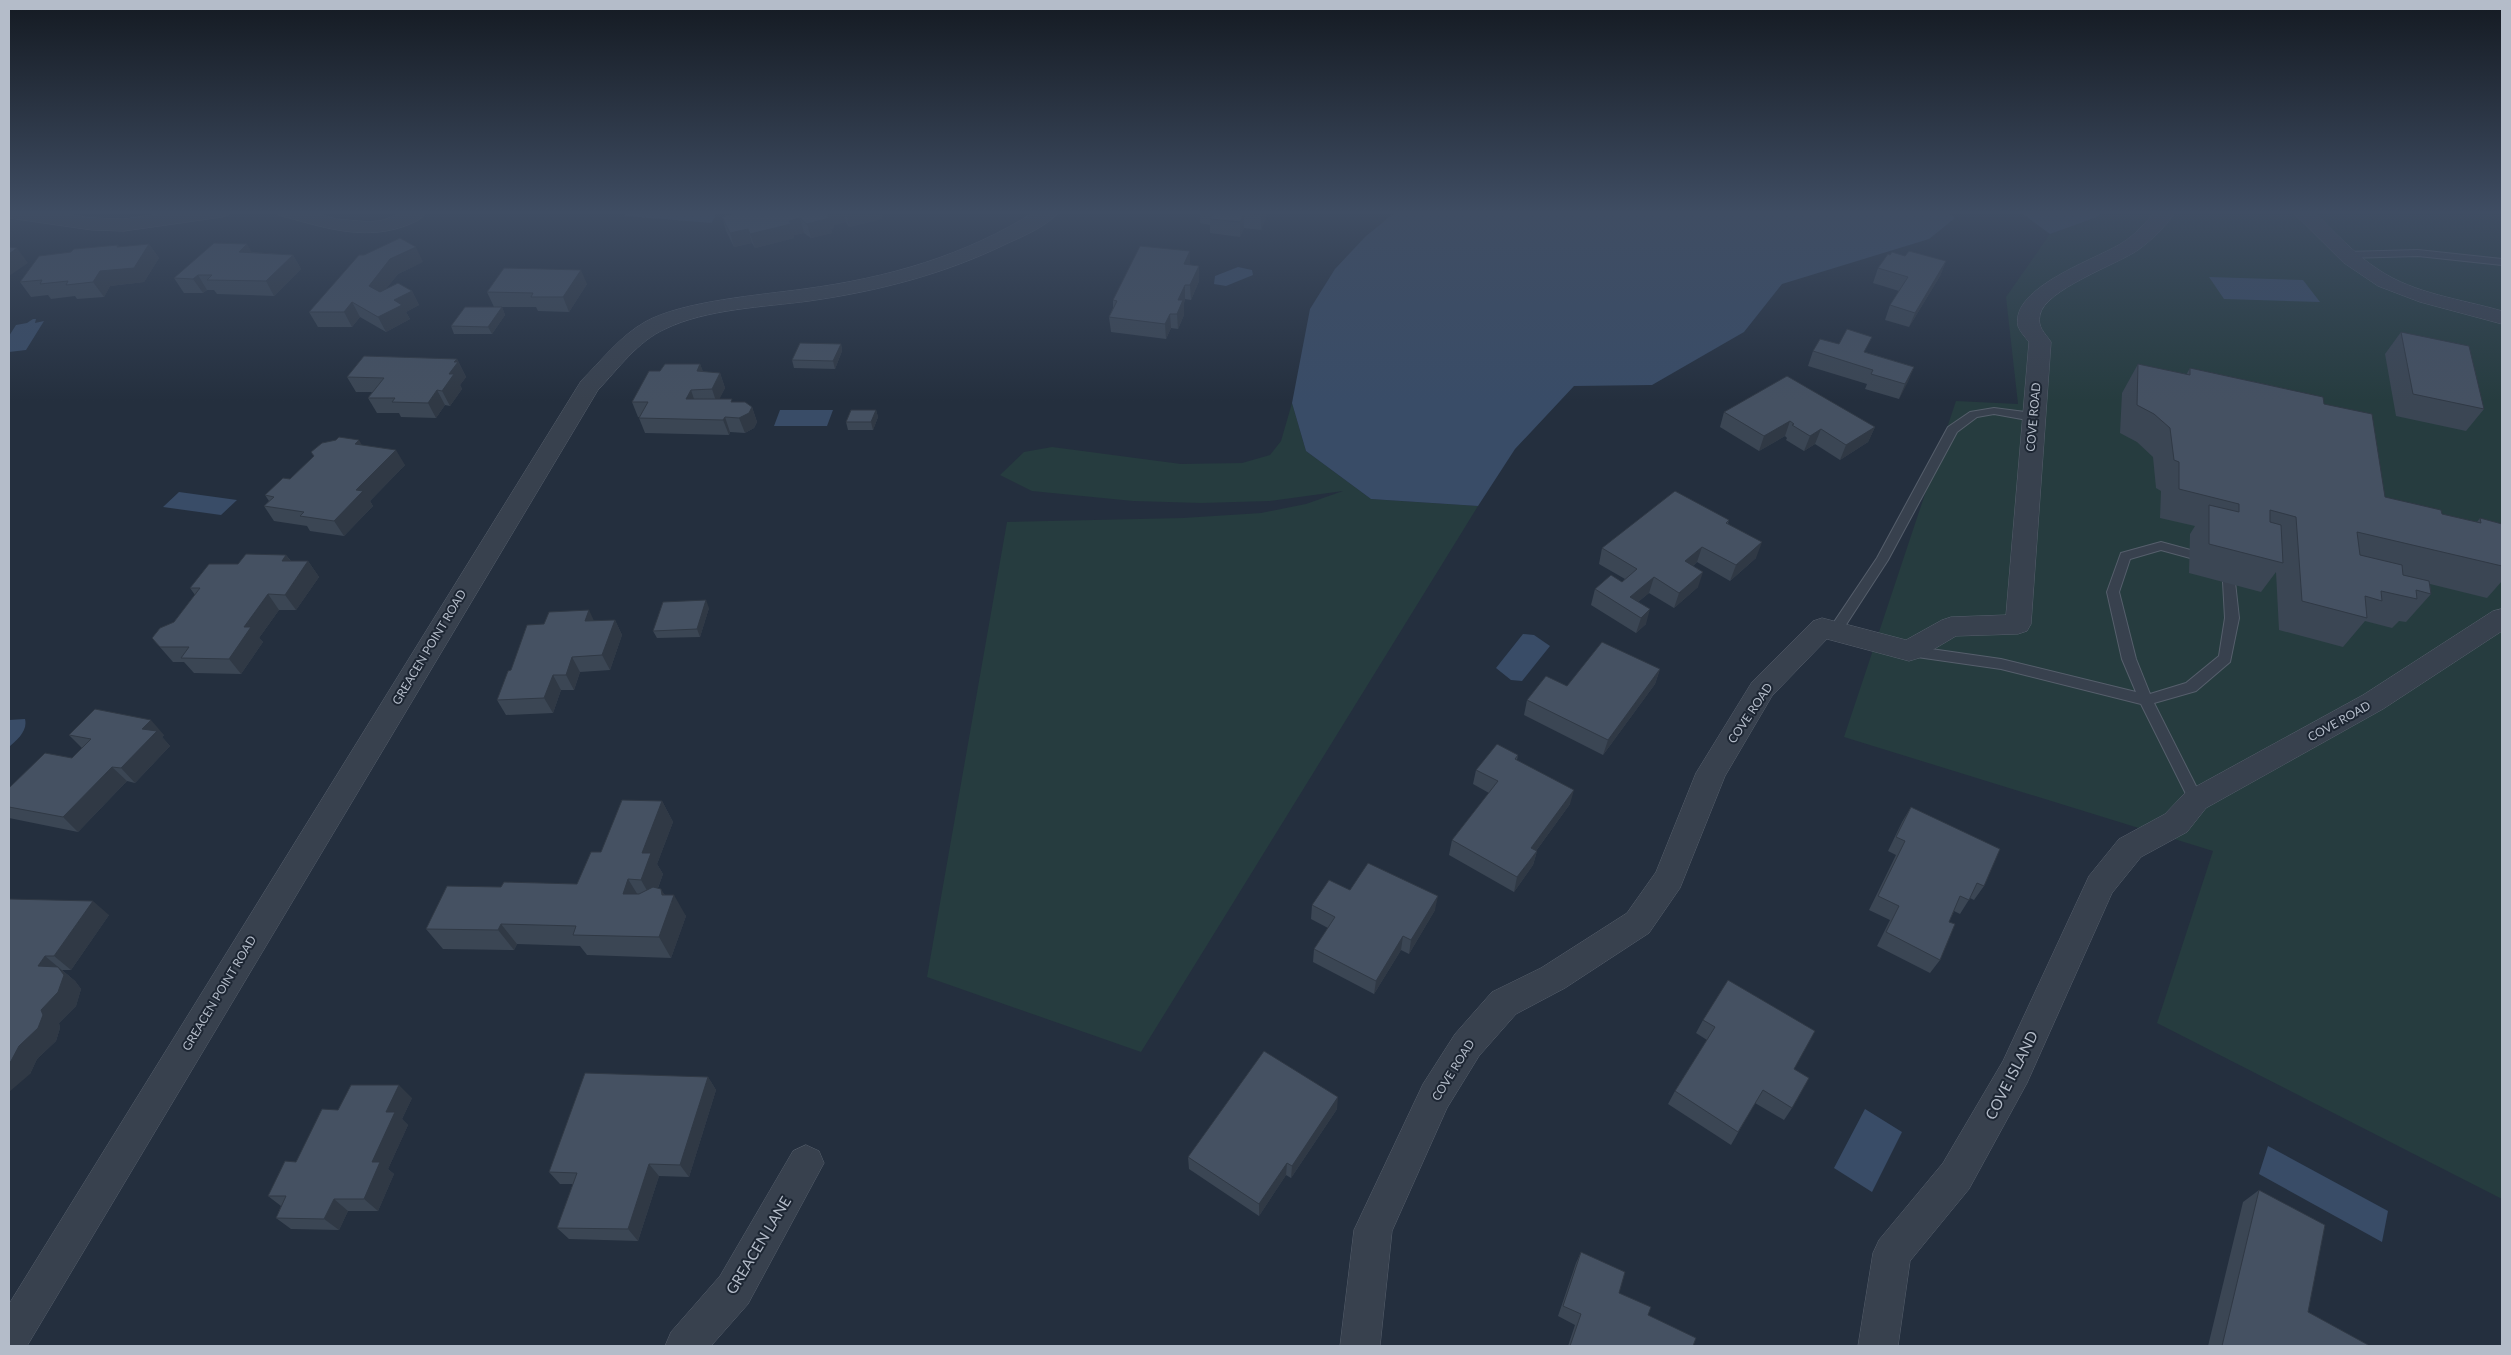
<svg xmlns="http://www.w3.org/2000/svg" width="2511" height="1355" font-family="Lato,sans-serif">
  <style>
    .green { fill: #263c3f }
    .water { fill: #394c67 }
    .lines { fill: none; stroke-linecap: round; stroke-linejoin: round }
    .service-casing { stroke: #565f6c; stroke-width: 2 }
    .minor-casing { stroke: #565f6c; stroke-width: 1 }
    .service { fill: #38414e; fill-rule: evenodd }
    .minor { fill: #38414e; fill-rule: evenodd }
    .wall { fill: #3b4654 }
    .shaded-wall { fill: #303945 }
    .building { fill: #455162; stroke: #303945 }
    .labels { text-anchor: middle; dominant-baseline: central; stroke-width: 4; stroke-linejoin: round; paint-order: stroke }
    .street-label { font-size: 12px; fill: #b4bcc9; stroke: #1d2633 }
    .near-street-label { font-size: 15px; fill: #b4bcc9; stroke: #1d2633 }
  </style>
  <rect width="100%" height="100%" fill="#242f3e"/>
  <path class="green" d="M2104,211H2502V1199L2157,1023L2213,851L1844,737L1956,401L2018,404L2006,297L2050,234L2097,217Z
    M1292,403L1306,451L1371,499L1478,506L1141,1052L927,977L1007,522L1183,518L1261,513L1306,504L1343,491L1270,501L1201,503L1133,501L1032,491L1000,475L1024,452L1052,447L1181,464L1242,463L1270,455L1281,441Z"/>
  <path class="water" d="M624,211H717L712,223L625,216Z
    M1397,211H1946L1955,218L1929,239L1782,284L1744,332L1652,385L1574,386L1515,449L1478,506L1371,499L1306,451L1292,403L1310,309L1335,269L1366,236Z
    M2019,211H2104L2097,217L2050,234Z
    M1238,267L1252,270L1253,275L1226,286L1214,284L1215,276Z
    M2209,277L2303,280L2320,302L2224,299Z
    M33,319H36L35,323L44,321L26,350L9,352V336L16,325L27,323Z
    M780,410H833L827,426H774Z
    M179,492L237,500L221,515L163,507Z
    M1523,634L1534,635L1550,646L1522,681L1511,680L1496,668Z
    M25,719C28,731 17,740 9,747V720Z
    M1865,1109L1902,1132L1872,1192L1834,1168Z
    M2268,1146L2388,1211L2382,1242L2259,1174Z"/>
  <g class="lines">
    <defs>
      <path id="service" d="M2418,250L2502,259V265L2418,256L2347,258L2342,255L2347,252Z
        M1994,408L2033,413L2039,417L2033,421L1994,414L1977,417L1957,432L1888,560L1840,634H1830L1828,631L1877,558L1948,427L1970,412Z
        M2161,542L2209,555L2211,558L2205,562L2161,550L2130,559L2119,592L2136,659L2150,694L2186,683L2219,656L2225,618L2223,582L2229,578L2235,582L2239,618L2230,662L2196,691L2154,703L2203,800L2201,804L2196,806L2191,804L2141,704L2001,669L1910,656L1903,651L1910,646L2001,659L2136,692L2122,659L2107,592L2121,553Z"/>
      <path id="minor" d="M9,211H45L92,218L124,219L179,211H231L229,215L222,217L124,231L92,230L9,218Z
        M276,211H308L336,219L370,222L384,220L404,211H428C423,219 411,224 402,227C360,241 320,226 278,215Z
        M1036,211H1059C1051,224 1022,237 1008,243C945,274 879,291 809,301C764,307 706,309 665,329C638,341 618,369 598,390L27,1346H9V1304L581,381C601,361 620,336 645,322C682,301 761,295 804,289C887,278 965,256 1036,211Z
        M2156,211H2176C2167,225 2152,240 2138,250C2118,264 2044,290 2040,315C2037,327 2045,333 2051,342L2031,624L2027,631L2018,634L1956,636L1919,658L1909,661L1827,639L1772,696L1725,776L1680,888L1649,933L1565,988L1516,1014L1479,1056L1447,1108L1392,1231L1380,1346H1340L1354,1230L1423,1084L1455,1034L1492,992L1541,968L1627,913L1656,872L1696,773L1752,682L1813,621L1822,618L1906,640L1942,620L1951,617L2006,615L2029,342C2026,338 2020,332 2018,326C2010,287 2097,259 2122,243C2135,235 2146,222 2156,211Z
        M2292,211H2313C2334,231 2354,254 2379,270C2415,294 2461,299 2502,311V324L2420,302L2378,286L2344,263Z
        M2502,609V631L2383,709L2206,808L2187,832L2141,857L2112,893L2027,1083L1969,1189L1910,1261L1898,1346H1858L1873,1253L1879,1240L1943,1163L2003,1061L2089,876L2119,839L2165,814L2186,792L2363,695L2493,611Z
        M806,1145L819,1151L824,1163L748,1304L711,1346H665L671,1332L720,1276L793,1151Z"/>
    </defs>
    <use href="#service" class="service-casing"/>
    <use href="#minor" class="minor-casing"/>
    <use href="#service" class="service"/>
    <use href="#minor" class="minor"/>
  </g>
  <path class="wall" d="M738,211H881L882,219L849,227L846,222L834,225V228L831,229L832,233L811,238L804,233L794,235V238L755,248L752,243L734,247L726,231L722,217L739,213Z
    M1200,211H1266V217L1261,230L1244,228L1240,237L1210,233V225L1200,223Z
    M149,244L159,258L144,282L110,286L104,297L77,299L75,296L51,299L48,295L31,297L20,282L71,252L118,245L119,247Z
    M252,252L293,255L301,269L274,296L217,294L214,290H207L203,293H184L174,278Z
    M1905,256L1946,261L1940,276L1909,327L1885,320L1890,305L1899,291L1873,283L1878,268Z
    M423,262L398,274L385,290L412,291L419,305L406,312L410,319L386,332L360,317L352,327H318L309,312Z
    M1190,265L1199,281L1191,300L1185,299L1184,303V315L1178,329L1171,328L1166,339L1111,332L1109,317L1113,308V300Z
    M587,284L569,312L538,311L536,307H494L487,292Z
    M502,307L505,315L492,334H454L451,326Z
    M2401,332L2484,409L2466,431L2396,416L2385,354Z
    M841,344L842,351L835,369L794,368L792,360Z
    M1813,351L1865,352L1914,367L1899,399L1865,389L1867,384L1808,366Z
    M457,359L466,377L460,385L462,389L450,406L445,405L436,418L401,417L399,413H377L368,398L372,392H356L347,377Z
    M700,364L703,372L720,373L725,388L719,399L752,407L757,422L754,428L745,433L730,432L729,435L645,433L639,418V417H638L632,402L660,371Z
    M2138,364L2186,375L2190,368L2324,404L2385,497L2442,514L2477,522L2480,518L2502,524V581L2487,598L2430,584L2431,594L2406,622L2399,621L2392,628L2365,621L2343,647L2279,630L2276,572L2261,592L2189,573L2190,534L2195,526L2160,518L2161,491L2156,488L2153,457L2137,442L2120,433L2122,393Z
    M876,410L878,417L873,430H848L846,422Z
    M1724,412L1875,427L1868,442L1840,460L1815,444L1804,451L1786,440L1787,438L1785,436L1759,451L1720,427Z
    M362,445L405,465L370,501L373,506L344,536L310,531L307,526L274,521L264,506L269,501L265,495L290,479L314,456L311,452Z
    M1729,520L1728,523L1756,558L1730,581L1697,562L1693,566L1698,587L1674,608L1649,593L1638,602L1646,624L1636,633L1591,605L1595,589L1622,582L1625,579L1599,564L1602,548Z
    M286,555L291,561H308L319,577L296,610H279L259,638L263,642L241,674L194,673L184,662H173L152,638L174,622L195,595L190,588L238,564Z
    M709,608L700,637L657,638L653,631Z
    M615,620L622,635L610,670L580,672L574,690H561L553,713L506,715L497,700L511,670L594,621Z
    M1660,669L1655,684L1603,755L1524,715L1527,700L1567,686Z
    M69,735H164L162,737L170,746L135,783L127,781L78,832L9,818V788L72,758L82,748Z
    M1518,755L1517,760L1570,804L1536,851H1537L1533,865L1514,892L1449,855L1452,840L1489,793L1473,784L1476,770Z
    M662,801L673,822L657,864L663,874L658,888L686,916L671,958L587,955L580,946L517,944L514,950L443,949L426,929L501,887L577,884L601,852Z
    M1911,807L1984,886L1974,900L1970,898L1960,914L1954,911L1949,922L1940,960L1930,973L1877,946L1890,920L1869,910L1896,855L1888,851L1902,822Z
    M1350,890L1435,910L1409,954L1401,950L1374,994L1313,962L1314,949L1328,928L1311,919L1312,905Z
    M9,899L109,915L71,970H62L75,981L81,989L76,1006L59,1023L60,1028L56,1041L37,1059L30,1074Z
    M1703,1020L1794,1069L1792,1108L1784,1120L1755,1103L1731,1145L1668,1104L1675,1091L1707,1040L1696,1033Z
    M708,1077L716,1090L689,1177L659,1176L638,1241L569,1239L557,1228L573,1184H560L549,1172Z
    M412,1098L402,1119L408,1125L388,1169L394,1174L378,1211H348L339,1230L291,1229L276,1218L281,1206L268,1196L338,1110Z
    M1337,1109L1291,1178L1286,1175L1259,1216L1189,1169L1188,1157Z
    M2259,1190L2308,1312L2370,1346H2208L2243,1202Z
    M1581,1252L1619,1293L1648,1315L1693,1346H1568L1575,1325L1558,1316L1576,1263Z"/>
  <path class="shaded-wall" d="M490,211H498L491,214Z
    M829,211H844L846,222L834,225V228L831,229L832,233L811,238L807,224L827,215Z
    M850,211H881L882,219L849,227L846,213Z
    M1263,211H1266V217L1261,230V215Z
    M1244,213V228L1240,237V222Z
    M800,218L804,233L794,235V238L755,248L750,234L789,221Z
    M748,229L752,243L734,247L730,233Z
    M149,244L159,258L144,282L110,286L104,297L93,282L100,271Z
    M247,244L256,259L239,252Z
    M416,247L423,262L398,274L377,300L369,286L390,259Z
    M17,248L28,263L9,276V254Z
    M1190,251V266L1184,264Z
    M293,255L301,269L274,296L266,281Z
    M1946,261L1940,276L1909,327L1915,313Z
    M1199,266V281L1191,300L1190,285Z
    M581,270L587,284L569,312L563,297Z
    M198,275L207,290L203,293L193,279Z
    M1185,285V299L1184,303V315L1178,329L1177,314L1178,300Z
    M412,291L419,305L406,312L410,319L386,332L378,317L394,300Z
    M352,302L360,317L352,327L344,312Z
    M502,307L505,315L492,334L488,327Z
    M1170,314L1171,328L1166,339L1165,324Z
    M841,344L842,351L835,369L833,361Z
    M457,359L466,377L460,385L462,389L450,406L442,391L454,362Z
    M700,364L706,379L697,371Z
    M1914,367L1908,382L1899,399L1905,384Z
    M720,373L725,388L717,404L712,389Z
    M437,390L445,405L436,418L428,403Z
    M691,390L696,405L686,399Z
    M752,407L757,422L754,428L745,433L739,418Z
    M876,410L878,417L873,430L871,422Z
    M725,417L730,432L729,435L723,420Z
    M1790,421L1785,436L1759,451L1764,436Z
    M1875,427L1868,442L1840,460L1846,445Z
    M1821,429L1815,444L1804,451L1810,436Z
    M359,440L368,455L355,444Z
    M396,450L405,465L370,501L373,506L344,536L334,521L356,490Z
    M1762,542L1756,558L1730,581L1736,565Z
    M1702,547L1697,562L1680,576L1685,561Z
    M286,555L297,570L282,561Z
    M308,561L319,577L296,610L285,595Z
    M1703,572L1698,587L1674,608L1679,593Z
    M1654,577L1649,593L1628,610L1630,597Z
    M268,594L279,610L259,638L263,642L241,674L229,659L244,627Z
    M706,600L709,608L700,637L697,629Z
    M1650,609L1646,624L1636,633L1641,618Z
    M589,610L596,625L585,621Z
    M615,620L622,635L610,670L602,655Z
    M572,657L580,672L574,690L566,675Z
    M1660,669L1655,684L1603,755L1608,740Z
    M553,675L561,690L553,713L544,698Z
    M151,720L164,735L162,737L170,746L135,783L121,768L142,729Z
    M112,767L127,781L78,832L63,817Z
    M1574,790L1570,804L1528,862L1531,848Z
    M662,801L673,822L657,864L663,874L653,901L641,880L642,853Z
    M1537,851L1533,865L1514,892L1517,877Z
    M628,879L641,900L623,894Z
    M661,889L671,905L674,895L686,916L671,958L659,937L662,895Z
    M1438,896L1435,910L1409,954L1411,940Z
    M93,901L109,915L71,970L54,956Z
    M501,924L517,944L514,950L498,930Z
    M1403,936L1401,950L1374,994L1376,981Z
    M45,956L75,981L81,989L76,1006L59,1023L60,1028L56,1041L37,1059L30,1074L9,1092V1064L19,1046L41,1010L38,966Z
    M708,1077L716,1090L689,1177L680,1165Z
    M399,1085L412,1098L402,1119L408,1125L388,1169L394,1174L378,1211L364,1199L372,1162L386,1112Z
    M1338,1097L1337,1109L1291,1178L1292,1166Z
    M1287,1163L1286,1175L1259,1216V1204Z
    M649,1164L659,1176L638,1241L628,1229Z
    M334,1199L348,1211L339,1230L324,1219Z"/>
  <path class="building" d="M739,211H829L831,214L827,215L829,218L807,224L800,218L789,221L791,224L750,234L748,229L730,233L722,217L740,212Z
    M1214,211H1263L1261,215L1244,213L1240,222L1210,219Z
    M400,238L416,247L390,259L369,286L380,292L398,283L412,291L394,300L402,305L378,317L352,302L344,312H309L359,255H364Z
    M214,243L247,244L239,252L293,255L266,281L207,280L212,275H198L193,279L174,278Z
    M149,244L134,268L100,271L93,282L66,285L68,281L40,284L42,280L20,282L39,256L71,252L74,249L118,245L117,247Z
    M1140,246L1190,251L1184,264L1199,266L1190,285H1185L1178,300H1183L1177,314H1170L1165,324L1109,317L1117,301L1113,300Z
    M9,247L17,248L9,254Z
    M1909,251L1946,261L1915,313L1890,305L1908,277L1878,268L1888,254L1890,255L1892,252L1905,256Z
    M504,268L581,270L563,297H531L533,293L487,292Z
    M465,307H502L488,327L451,326Z
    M1847,329L1872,337L1864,352L1914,367L1905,384L1871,374L1873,370L1813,351L1820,339L1839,344Z
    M2401,332L2469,346L2484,409L2413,394Z
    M800,343L841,344L833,361L792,360Z
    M364,356L457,359L454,362H458L449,374H454L442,391L437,390L428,403L392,402L395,398H368L384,378L347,377Z
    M665,364H700L697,371L720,373L712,389L691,390L686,399H732L731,402H745L752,407L749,413L739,418L725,417L723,420L639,418L648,402H632L649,371H660Z
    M2138,364L2190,375V368L2323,397L2324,404L2372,414L2385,497L2441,510L2442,514L2481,523L2480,518L2502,524V566L2357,532L2360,555L2402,565L2403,575L2429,581L2431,594L2416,590L2417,599L2381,591L2382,601L2365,596L2367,618L2302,601L2296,517L2270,510V522L2281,525L2283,563L2209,544V505L2239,512V504L2179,489V462L2174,460L2170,428L2154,414L2137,405Z
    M1787,376L1875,427L1846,445L1821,429L1810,436L1792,425L1794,424L1790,421L1764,436L1724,412Z
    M851,410H876L871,422H846Z
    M339,437L359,440L355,444L396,450L356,490L363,491L334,521L300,516L304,512L264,506L274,497L265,495L283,478L290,479L314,456L311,452L322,443L336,440Z
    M1675,491L1729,520L1726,523L1762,542L1736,565L1702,547L1685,561L1703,572L1679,593L1654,577L1630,597L1650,609L1641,618L1595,589L1611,575L1622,582L1637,569L1602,548Z
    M246,554L286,555L282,561H308L285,595L268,594L244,627H251L229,659L181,658L189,647H160L152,638L160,628L174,622L200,588H190L209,564H238Z
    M706,600L697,629L653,631L663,602Z
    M589,610L585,621L615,620L602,655L572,657L566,675H553L544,698L497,700L508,671L511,670L527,625L544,624L549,612Z
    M1602,642L1660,669L1608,740L1527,700L1546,676L1567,686Z
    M95,709L151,720L142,729L157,731L121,768L112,767L63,817L9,807V788L45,753L72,758L91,739L69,735Z
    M1497,744L1518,755L1515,759L1574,790L1531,848L1537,851L1517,877L1452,840L1498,781L1476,770Z
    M622,800L662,801L642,853H651L641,880L628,879L623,894H639L653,887L661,889L662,895H674L659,937L573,935L576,926L501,924L498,930L426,929L447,886L501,887L504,882L577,884L591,852H601Z
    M1911,807L2000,849L1984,886L1977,883L1969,900L1960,896L1949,922L1955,924L1940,960L1886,932L1899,906L1878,896L1905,841L1896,837Z
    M1368,863L1438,896L1411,940L1403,936L1376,981L1314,949L1335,917L1312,905L1329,880L1350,890Z
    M9,899L93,901L54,956H45L38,966L58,967L64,975L58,992L41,1010L43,1015L38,1028L19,1046L11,1061L9,1064Z
    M1728,980L1815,1031L1794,1069L1809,1078L1792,1108L1763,1090L1738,1132L1675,1091L1715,1027L1703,1020Z
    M1264,1051L1338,1097L1292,1166L1287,1163L1259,1204L1188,1157Z
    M585,1073L708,1077L680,1165L649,1164L628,1229L557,1228L577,1173L549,1172Z
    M351,1085H399L386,1112H395L372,1162H380L364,1199H334L324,1219L276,1218L286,1196H268L285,1161L296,1162L322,1109L338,1110Z
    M2259,1190L2325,1225L2308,1312L2370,1346H2222Z
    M1581,1252L1625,1272L1619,1293L1651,1307L1648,1315L1696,1338L1693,1346H1570L1581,1314L1563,1306Z"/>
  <linearGradient id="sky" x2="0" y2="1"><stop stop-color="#141a22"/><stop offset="0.53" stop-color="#3f4d63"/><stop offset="1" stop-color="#3f4d63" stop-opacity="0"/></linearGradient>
  <rect width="2511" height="401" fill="url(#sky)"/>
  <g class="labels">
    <g class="street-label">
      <text transform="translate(2033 417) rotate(-85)">COVE ROAD</text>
      <text transform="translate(429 647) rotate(-59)">GREACEN POINT ROAD</text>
      <text transform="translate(1750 713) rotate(-56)">COVE ROAD</text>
      <text transform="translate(2339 721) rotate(-29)">COVE ROAD</text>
      <text transform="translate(219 993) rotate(-59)">GREACEN POINT ROAD</text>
      <text transform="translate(1453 1070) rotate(-58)">COVE ROAD</text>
    </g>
    <g class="near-street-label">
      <text transform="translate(2011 1075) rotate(-63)">COVE ISLAND</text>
      <text transform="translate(758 1245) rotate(-59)">GREACEN LANE</text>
    </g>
  </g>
  <rect width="2511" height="1355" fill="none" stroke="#b4bcc9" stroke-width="20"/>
</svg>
